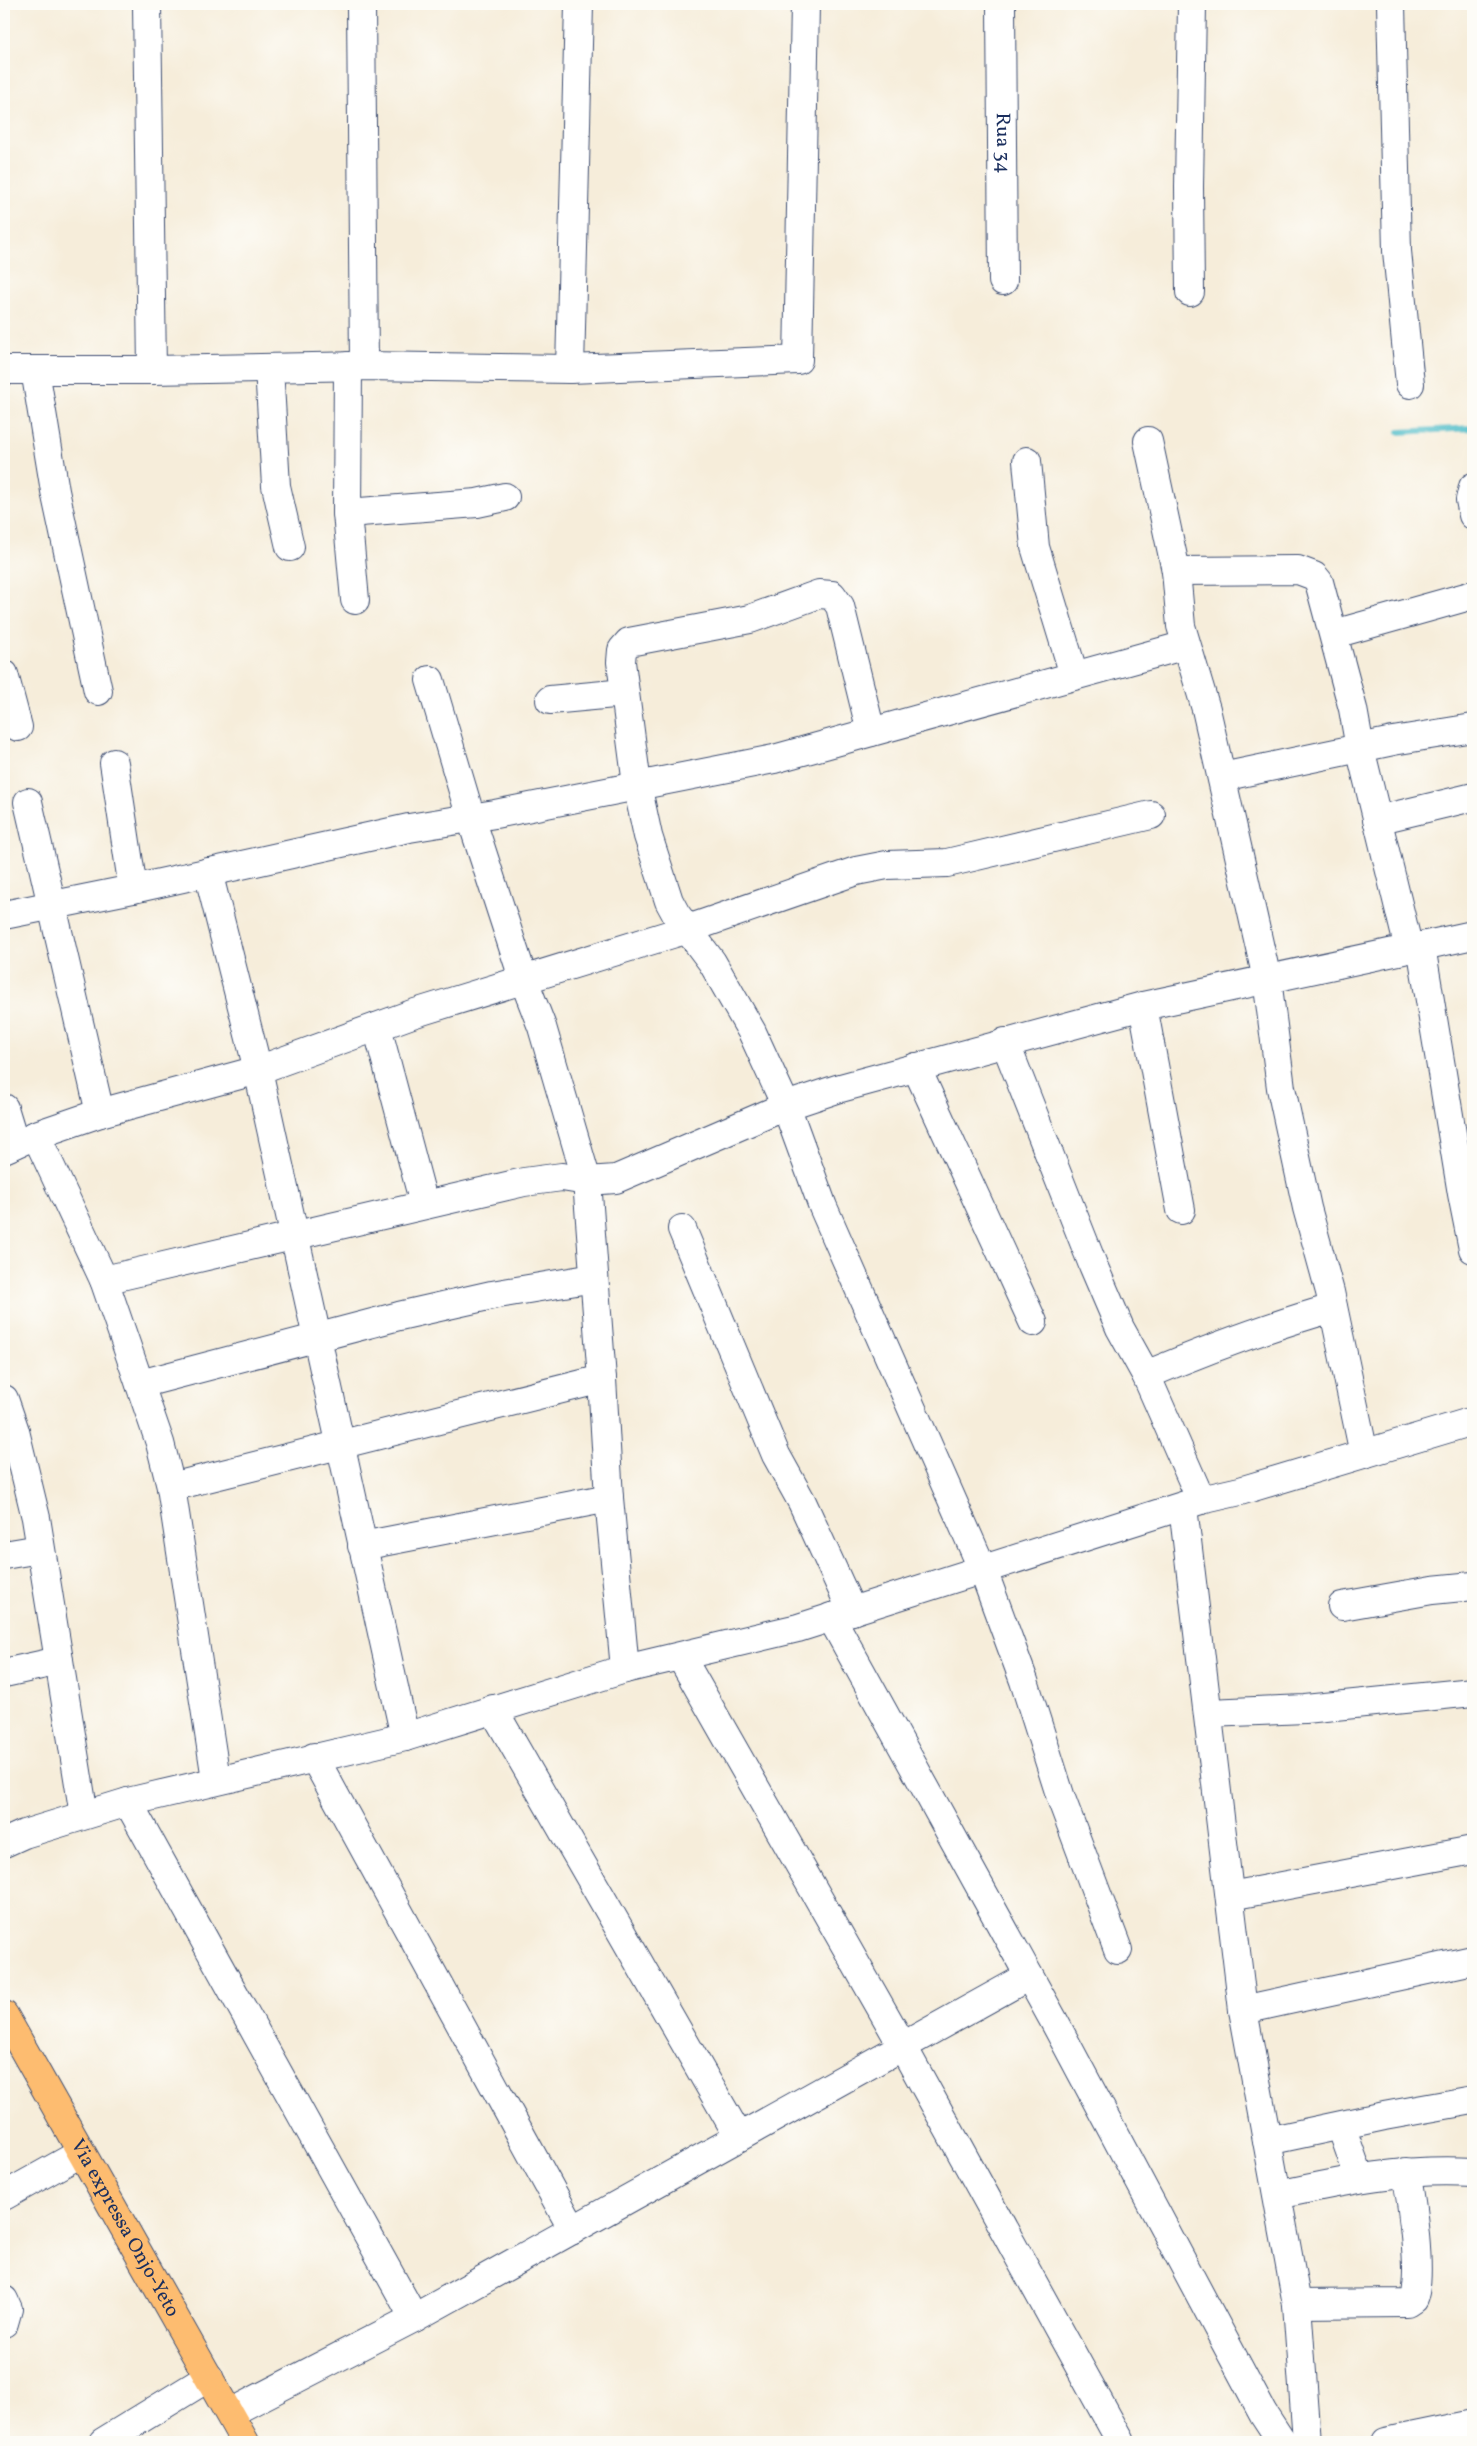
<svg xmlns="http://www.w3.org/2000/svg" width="1477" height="2446" font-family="Vollkorn,serif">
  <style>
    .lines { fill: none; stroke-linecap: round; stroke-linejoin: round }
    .stream { stroke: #50bdc9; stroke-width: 6 }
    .minor-casing { stroke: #3c4c71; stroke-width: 30 }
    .major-casing { stroke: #3c4c71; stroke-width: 30 }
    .minor { stroke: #fff; stroke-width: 28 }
    .major { stroke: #fdbc70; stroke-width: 28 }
    .labels { text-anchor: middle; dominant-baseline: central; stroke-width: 4.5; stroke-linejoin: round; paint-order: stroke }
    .street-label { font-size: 20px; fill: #1b2f5e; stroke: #fdfcf7 }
  </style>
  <rect width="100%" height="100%" fill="#fdfcf7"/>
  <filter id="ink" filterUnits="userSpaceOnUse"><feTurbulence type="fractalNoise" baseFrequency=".02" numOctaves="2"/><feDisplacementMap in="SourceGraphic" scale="10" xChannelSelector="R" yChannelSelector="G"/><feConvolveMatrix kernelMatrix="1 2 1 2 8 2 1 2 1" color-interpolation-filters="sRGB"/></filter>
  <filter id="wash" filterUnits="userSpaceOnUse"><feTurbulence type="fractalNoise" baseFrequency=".0096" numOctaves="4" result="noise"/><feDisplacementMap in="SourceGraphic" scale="20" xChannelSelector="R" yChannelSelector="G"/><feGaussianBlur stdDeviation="1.12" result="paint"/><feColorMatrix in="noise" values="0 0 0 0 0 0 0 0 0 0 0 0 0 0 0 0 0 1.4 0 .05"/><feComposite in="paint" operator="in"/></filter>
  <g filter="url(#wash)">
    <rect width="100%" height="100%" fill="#f6edda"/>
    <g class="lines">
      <path class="stream" d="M1399,432L1473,428"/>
    </g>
  </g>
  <g filter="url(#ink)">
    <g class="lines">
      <defs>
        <g id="minor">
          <path d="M147,4L152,370"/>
          <path d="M361,4L364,366"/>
          <path id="s1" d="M1001,4L1003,281"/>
          <path d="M1391,4L1397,251L1410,384"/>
          <path d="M1190,292L1189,187L1192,4"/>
          <path d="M348,366L347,513L355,600"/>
          <path d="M269,368L276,486L290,547"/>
          <path d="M570,369L579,4"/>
          <path d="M4,370H152L364,366L570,369L798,360L805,4"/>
          <path d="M35,370L55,491L98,691"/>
          <path d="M1148,441L1176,571L1181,626L1206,709L1267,979L1281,1088L1307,1208L1330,1292L1364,1454"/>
          <path d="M1027,461L1035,547L1074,675"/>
          <path d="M1473,487L1470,500L1473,515"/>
          <path d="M347,513L477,503L505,497"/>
          <path d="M1176,571L1298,570L1314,576L1319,582L1353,709L1360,748L1409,949"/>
          <path d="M1334,634L1473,595"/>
          <path d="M4,674L18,727"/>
          <path d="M430,680L471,818L523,978L542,1027L587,1181L602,1379L609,1498L625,1669"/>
          <path d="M550,700L625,693"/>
          <path d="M871,732L840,606L832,595L819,594L750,619L629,642L622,650L621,662L637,785L648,836L669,901L676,914L712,962L752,1032L786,1106L823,1207L983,1570L1024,1681L1061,1798L1118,1950"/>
          <path d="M114,763L133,889"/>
          <path d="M1222,777L1393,741L1473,728"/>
          <path d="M28,802L100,1113"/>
          <path d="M1377,820L1473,797"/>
          <path d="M208,872L258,1070L405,1737"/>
          <path d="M4,915L133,889L409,828L495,814L774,759L1186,645"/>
          <path d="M1421,946L1462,1194L1473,1249"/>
          <path d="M1143,1006L1181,1210"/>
          <path d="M377,1027L424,1204"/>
          <path d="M1005,1042L1093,1265L1120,1328L1146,1375L1201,1500"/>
          <path d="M916,1067L1033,1322"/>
          <path d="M4,1108L15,1144"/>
          <path d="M36,1135L104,1280L160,1443L171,1487L216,1779"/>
          <path d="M4,1149L36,1135L100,1113L258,1070L412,1014L688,929L856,871L887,865L947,863L1151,815"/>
          <path d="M682,1229L776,1455L802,1502L852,1611"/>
          <path d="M104,1280L524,1182L562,1177L587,1181L616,1179L786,1106L837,1089L1143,1006L1473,935"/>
          <path d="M1146,1375C1208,1349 1269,1326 1333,1308"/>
          <path d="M140,1384L399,1316L492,1295L594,1278"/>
          <path d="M4,1399L15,1431L36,1518L84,1815"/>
          <path d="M171,1487L602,1379"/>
          <path d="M1183,1507L1243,2010L1297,2304L1307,2442"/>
          <path d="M362,1546L609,1498"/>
          <path d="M4,1555L40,1549"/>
          <path d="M1342,1606L1432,1590L1473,1586"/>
          <path d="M831,1617L1054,2021L1263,2413L1282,2442"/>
          <path d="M681,1657L902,2045L1121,2442"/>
          <path d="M4,1673L59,1661"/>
          <path d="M493,1709L739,2137"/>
          <path d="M1208,1713L1305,1709L1473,1692"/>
          <path d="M314,1757L573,2230"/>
          <path d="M128,1802L414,2318"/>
          <path d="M4,1843L24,1834L128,1802L405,1737L625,1669L798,1628L1201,1500L1240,1491L1473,1421"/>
          <path d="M1230,1896L1473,1850"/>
          <path d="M1243,2010L1473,1960"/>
          <path d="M1341,2126L1359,2177"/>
          <path d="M1267,2141L1384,2116L1473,2100"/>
          <path d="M1278,2195C1347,2180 1403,2168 1473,2172"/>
          <path d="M4,2196L81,2153"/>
          <path d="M4,2300L8,2309L4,2323"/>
          <path d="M1297,2304L1407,2303L1413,2299C1423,2276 1411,2198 1406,2172"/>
          <path d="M230,2413L414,2318L1029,1976"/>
          <path d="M103,2442L209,2377"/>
          <path d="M1386,2442L1473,2424"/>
        </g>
        <g id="major">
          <path id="s2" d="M4,2015L245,2442"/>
        </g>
      </defs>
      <use href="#minor" class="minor-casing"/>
      <use href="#major" class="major-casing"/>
      <use href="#minor" class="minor"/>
      <use href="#major" class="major"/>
    </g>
  </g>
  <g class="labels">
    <g class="street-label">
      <text stroke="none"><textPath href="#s1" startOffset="139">Rua 34</textPath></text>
      <text stroke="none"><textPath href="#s2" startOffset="245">Via expressa Onjo-Yeto</textPath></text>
    </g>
  </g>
  <rect width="1477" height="2446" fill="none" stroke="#fdfcf7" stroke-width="20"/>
</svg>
